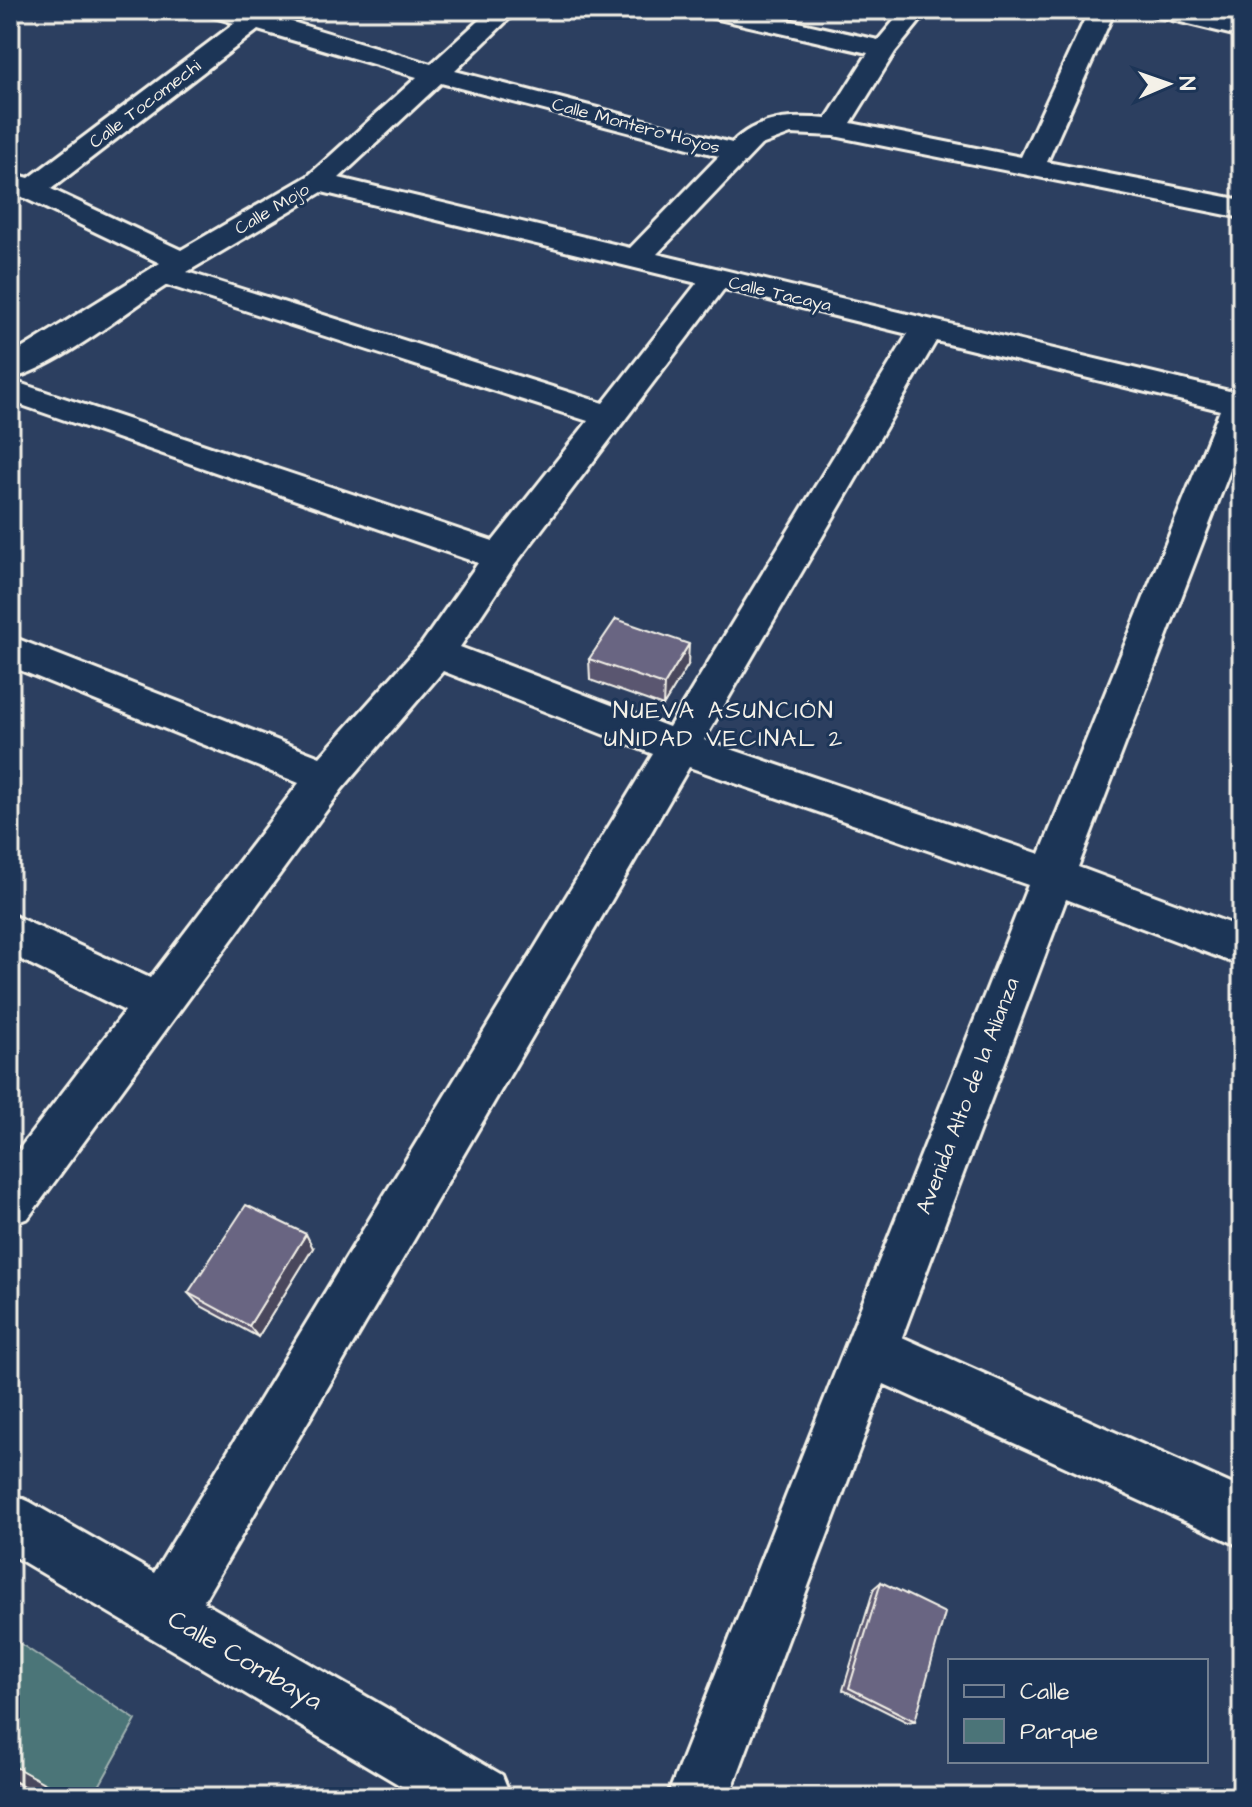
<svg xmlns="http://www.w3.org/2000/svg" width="1252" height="1807" font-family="'Architects Daughter',sans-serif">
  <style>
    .green { fill: #4b7478; stroke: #a0b2b0; stroke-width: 2 }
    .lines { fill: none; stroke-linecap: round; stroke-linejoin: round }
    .minor-casing { stroke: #f4f1e8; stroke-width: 6 }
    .minor { fill: #1d3557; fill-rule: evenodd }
    .wall { fill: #5a5770; stroke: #f4f1e8; stroke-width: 2 }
    .shaded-wall { fill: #4a475b; stroke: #f4f1e8; stroke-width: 2 }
    .building { fill: #696582; stroke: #f4f1e8; stroke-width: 2 }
    .labels { text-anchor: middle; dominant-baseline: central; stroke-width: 6; stroke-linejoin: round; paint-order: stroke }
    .far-street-label { font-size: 18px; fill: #f4f1e8; stroke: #1d3557 }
    .street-label { font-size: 22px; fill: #f4f1e8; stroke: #1d3557 }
    .neighbourhood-label { font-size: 24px; letter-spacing: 2px; fill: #f4f1e8; stroke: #1d3557 }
    .near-street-label { font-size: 26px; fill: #f4f1e8; stroke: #1d3557 }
  </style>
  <rect width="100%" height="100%" fill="#2c3f60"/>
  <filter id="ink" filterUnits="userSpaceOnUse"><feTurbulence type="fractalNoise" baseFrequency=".0125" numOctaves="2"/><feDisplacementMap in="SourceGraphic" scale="16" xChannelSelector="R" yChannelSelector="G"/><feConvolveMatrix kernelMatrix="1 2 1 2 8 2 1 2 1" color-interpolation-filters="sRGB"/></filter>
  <g filter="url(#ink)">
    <path class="green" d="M10,1637L136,1720L93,1797H10Z"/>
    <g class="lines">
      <defs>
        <path id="minor" d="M204,10L256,11L431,64L490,10H518L455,71L732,143C756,117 793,116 826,119L868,53L701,15L697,10H744L878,40L903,10H929L895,52L851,123L1021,157L1089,10H1115L1047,162L1242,200V218L834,136L791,134L761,145L657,254L1229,391L1242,385V439L1078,867L1242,928V966L1066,899L902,1337L1242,1489V1547L884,1384L729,1797H667L1028,885L689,767L203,1602L502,1775L511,1797H420L10,1554V1493L30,1502L154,1573L653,754L443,671L342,789L28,1218L10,1225V1161L125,1011L10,954V914L150,978L299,783L10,666V636L320,757L422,643L478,563L10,401V380L493,541L588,421L167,285C124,313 58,367 10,379V356L160,263L10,191V173L29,178L235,23L208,15ZM258,30L417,77L308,176L181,250L51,189ZM441,83L719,156L630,248L339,178ZM322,192L697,283L603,403L187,272ZM724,289L908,334L669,727L460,647L514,566ZM936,341L1220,410L1040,854L704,740Z
          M1148,10H1193L1242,21V37L1152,15Z"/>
      </defs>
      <use href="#minor" class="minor-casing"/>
      <use href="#minor" class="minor"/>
    </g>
    <path class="wall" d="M589,659L688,665L663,706L590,680Z
      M313,1248L258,1337L199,1305L188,1293Z
      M881,1582L915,1721L907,1722L843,1690L874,1588Z"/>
    <path class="shaded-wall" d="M689,644L688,665L663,706L664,685Z
      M306,1234L313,1248L258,1337L249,1326Z
      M10,1764L69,1797H43L10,1779Z"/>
    <path class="building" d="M616,619L689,644L664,685L589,659Z
      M246,1205L306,1234L249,1326L188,1293Z
      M881,1582L945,1613L915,1721L849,1688Z
      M10,1779L43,1797H10Z"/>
  </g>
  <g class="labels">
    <g class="far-street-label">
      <text transform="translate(145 104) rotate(-37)">Calle Tocomechi</text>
      <text transform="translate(636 126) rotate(15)">Calle Montero Hoyos</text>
      <text transform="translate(272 209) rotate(-31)">Calle Mojo</text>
      <text transform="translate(780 294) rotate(13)">Calle Tacaya</text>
    </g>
    <g class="street-label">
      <text transform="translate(968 1096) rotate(-69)">Avenida Alto de la Alianza</text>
    </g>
    <g class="neighbourhood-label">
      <text x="724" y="711">NUEVA ASUNCIÓN<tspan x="724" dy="28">UNIDAD VECINAL 2</tspan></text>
    </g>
    <g class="near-street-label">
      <text transform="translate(245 1660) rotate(30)">Calle Combaya</text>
    </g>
  </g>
  <rect width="1252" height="1807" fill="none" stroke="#1d3557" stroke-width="40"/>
  <rect x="20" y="20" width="1212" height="1767" fill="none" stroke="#f4f1e8" stroke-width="3" filter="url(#ink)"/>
  <rect x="948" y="1659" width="260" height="104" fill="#1d3557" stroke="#738091" stroke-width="2"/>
  <rect x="964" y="1685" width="40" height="12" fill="#1d3557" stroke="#738091" stroke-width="2"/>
  <text x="1020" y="1699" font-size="24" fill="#f4f1e8">Calle</text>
  <rect x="964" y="1719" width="40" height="24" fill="#4b7478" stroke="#738091" stroke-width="2"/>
  <text x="1020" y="1739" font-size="24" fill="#f4f1e8">Parque</text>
  <g transform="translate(1168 84) rotate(88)" stroke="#1d3557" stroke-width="6" paint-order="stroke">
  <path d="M0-6L14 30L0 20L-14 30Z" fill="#f4f1e8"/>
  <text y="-12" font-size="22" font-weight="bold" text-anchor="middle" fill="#f4f1e8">N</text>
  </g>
</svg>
